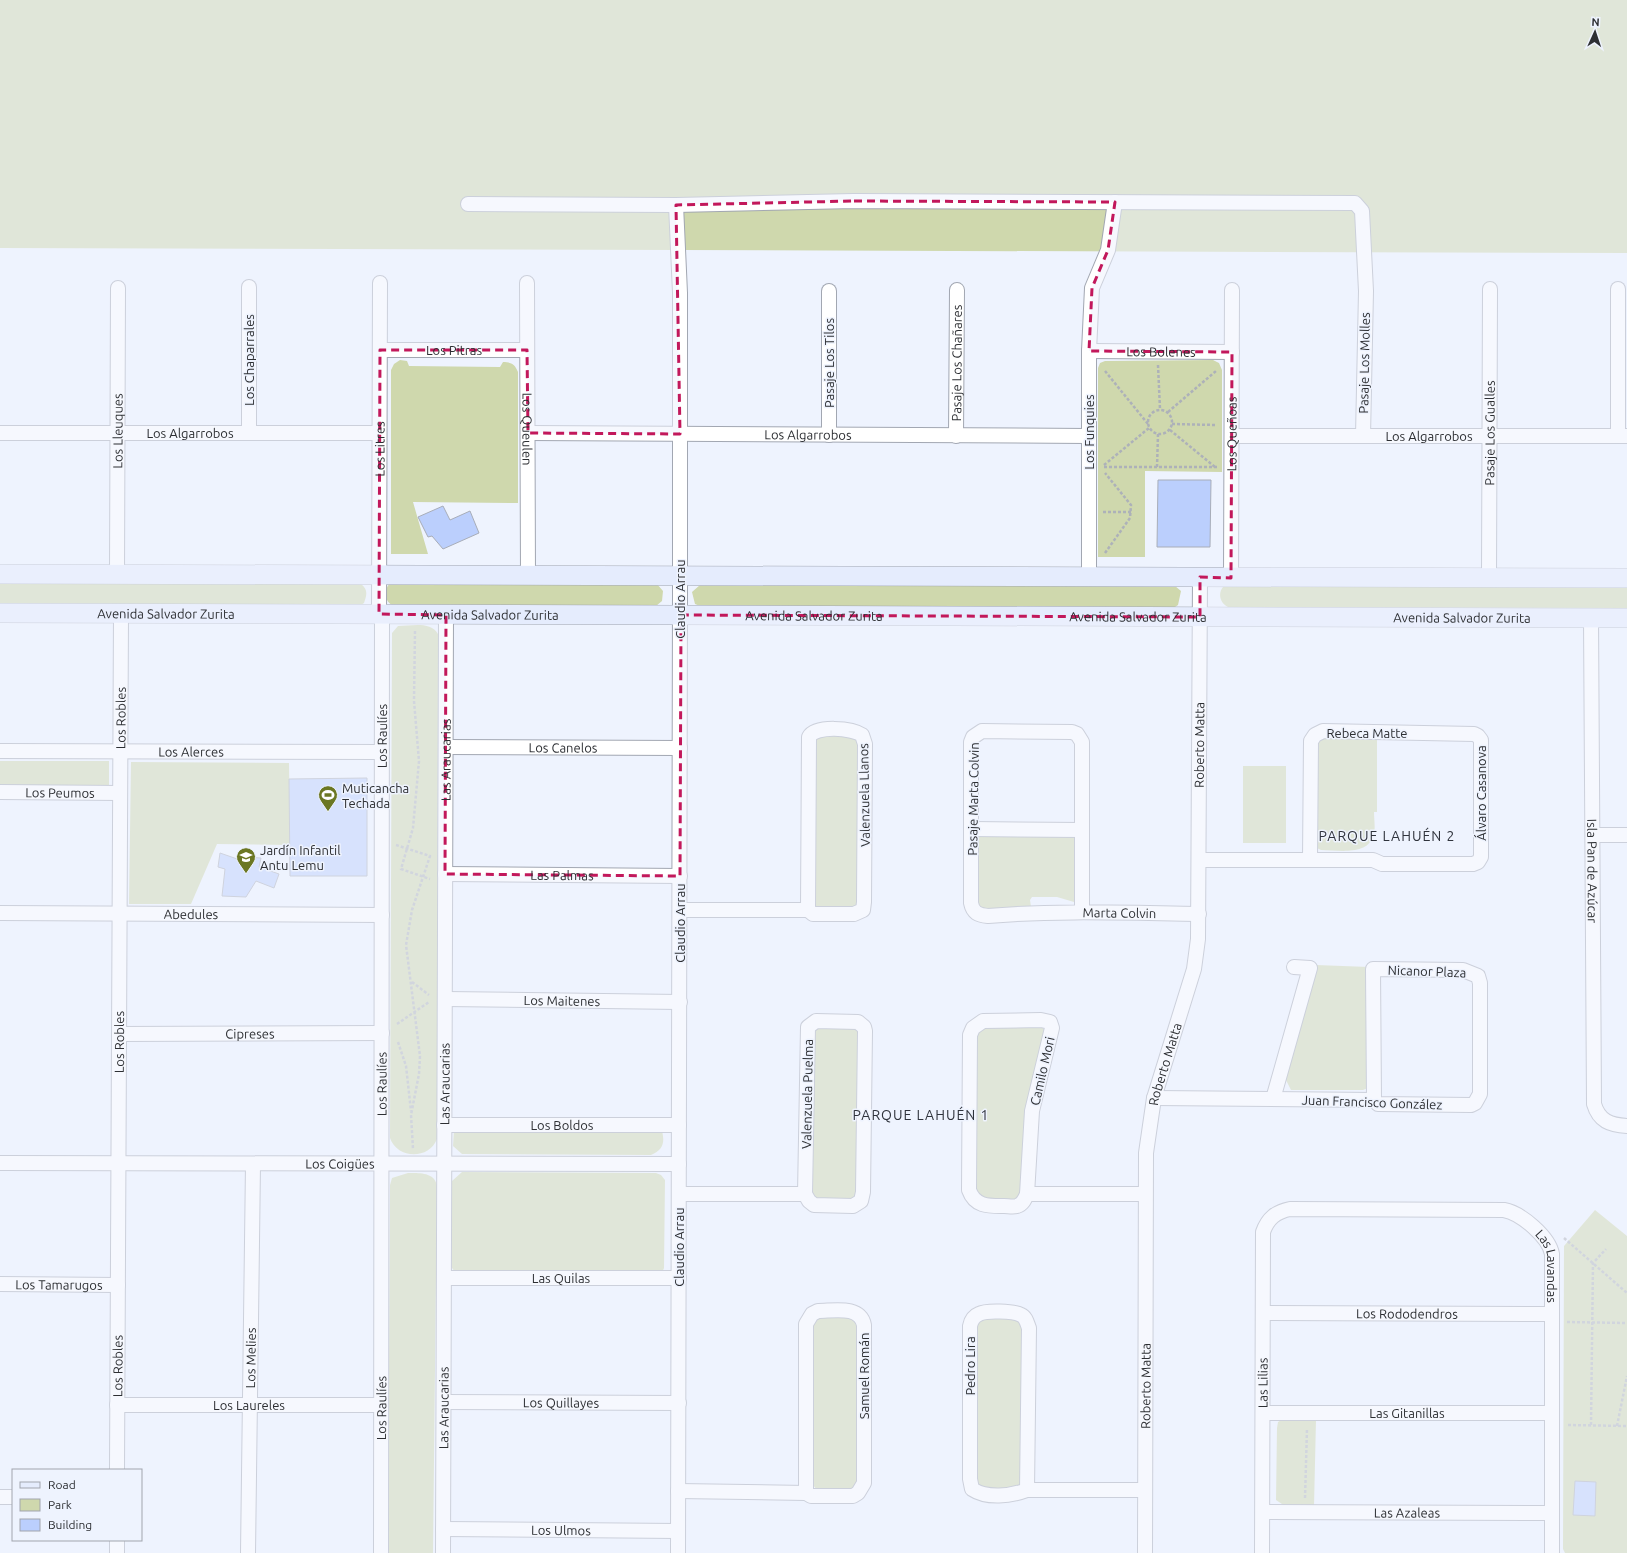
<svg xmlns="http://www.w3.org/2000/svg" width="1627" height="1553" font-family="Ubuntu,sans-serif">
  <style>
    .green { fill: #cfd8ad }
    .building { fill: #bbcffd; stroke: #a8adb8 }
    .lines { fill: none; stroke-linecap: round; stroke-linejoin: round }
    .minor-casing { stroke: #a2a7b2; stroke-width: 16 }
    .secondary-casing { stroke: #a2a7b2; stroke-width: 20 }
    .path { stroke: #adb1b9; stroke-width: 2.5; stroke-dasharray: 3 2; stroke-linecap: butt }
    .minor { stroke: #fff; stroke-width: 14 }
    .secondary { stroke: #e5ecfd; stroke-width: 19 }
    .marked { fill: none; stroke: #c2185b; stroke-width: 3; stroke-dasharray: 8 5; stroke-linejoin: round }
    .labels { text-anchor: middle; dominant-baseline: central; stroke-width: 3; stroke-linejoin: round; paint-order: stroke }
    .street-label { font-size: 13px; fill: #2d2f33; stroke: #eef3fe }
    .poi-label { font-size: 13px; fill: #2d2f33; stroke: #eef3fe; text-anchor: start }
    .neighbourhood-label { font-size: 14px; letter-spacing: 1px; fill: #2f333c; stroke: #eef3fe }
  </style>
  <rect width="100%" height="100%" fill="#eef3fe"/>
  <path class="green" d="M0,0H1627V253L0,248Z
    M400,360L407,361L409,366L500,367L503,362C511,362 515,364 518,372V503L413,502L428,554H391V370L394,364Z
    M1213,360L1219,363L1222,370V472L1145,471V557H1098V368L1100,363L1105,361Z
    M0,583L361,584C368,589 367,595 364,603L361,605L0,604Z
    M389,584H657L663,591L662,601L656,606L392,605C384,600 384,591 389,584Z
    M700,585L1175,586L1181,591L1178,605L1175,607L700,606L695,604L692,592Z
    M1224,586L1627,587V608L1228,607C1220,603 1217,593 1224,586Z
    M398,626C411,626 431,621 438,634L437,1139C429,1160 397,1159 390,1138L392,633Z
    M816,736H853L858,738V906L853,909H817L814,907V737Z
    M1321,737L1377,738V812H1374C1374,820 1376,830 1373,837C1366,856 1337,850 1321,850L1317,848L1315,844L1316,742Z
    M0,761H109V788H0Z
    M131,762L289,763L290,845L217,844L191,904H129Z
    M1243,766H1286V843H1243Z
    M979,834L1074,837L1076,897L1074,902L1057,897H1032L1030,900L1031,907L984,911L977,907V836Z
    M1316,965L1369,967L1368,1088L1363,1090H1291L1285,1078Z
    M819,1026L859,1029L860,1192L853,1200L816,1198L811,1191L812,1033Z
    M1040,1026L1045,1030L1022,1194L1015,1201H988L975,1192V1036L983,1027Z
    M454,1130L662,1131C665,1143 663,1150 651,1155L462,1154L453,1146Z
    M462,1172L656,1173L661,1175L665,1180L664,1268L662,1273L455,1272L452,1268V1181Z
    M408,1173C419,1173 435,1172 437,1186L433,1553H388L390,1185L392,1178Z
    M1595,1210L1627,1236V1553H1565L1563,1549L1564,1246Z
    M818,1317H851L858,1321V1483L855,1490L818,1491L812,1484V1321Z
    M981,1317H1017L1023,1324L1022,1483L1015,1489H984L976,1486V1324Z
    M1283,1419L1316,1420L1314,1506H1285L1276,1500L1277,1428L1278,1422Z"/>
  <path class="building" d="M1158,480H1211L1210,547H1157Z
    M443,506L450,520L470,511L479,533L443,549L432,536L428,537L418,517Z
    M367,778V876H290L289,779Z
    M220,853L243,861L244,857L261,858L259,867L279,874L274,888L256,881L246,897L222,896L225,869L218,867Z
    M1575,1481L1596,1482L1595,1516L1573,1515Z"/>
  <g class="lines">
    <defs>
      <g id="minor">
        <path d="M468,204L676,205L854,201L1355,203L1362,211L1366,291L1363,436"/>
        <path d="M676,205L680,293V595L678,1553"/>
        <path id="s1" d="M527,283L528,576"/>
        <path d="M249,287V433"/>
        <path id="s2" d="M380,350H527"/>
        <path id="s3" d="M1089,351L1232,352"/>
        <path id="s4" d="M0,433H379"/>
        <path id="s5" d="M528,433L1089,436"/>
        <path d="M829,435V291"/>
        <path id="s6" d="M956,436L957,290"/>
        <path id="s7" d="M1232,436H1627"/>
        <path d="M1618,436V289"/>
        <path id="s8" d="M117,574L118,288"/>
        <path d="M1089,577V351L1092,288L1108,250L1115,202"/>
        <path id="s9" d="M1231,578L1232,290"/>
        <path id="s10" d="M1489,578L1490,289"/>
        <path id="s11" d="M379,614L380,283"/>
        <path id="s12" d="M1591,618L1594,1104C1599,1121 1610,1125 1627,1126"/>
        <path id="s13" d="M446,747L680,748"/>
        <path id="s14" d="M0,751L382,752"/>
        <path id="s15" d="M0,792L120,793"/>
        <path d="M971,829L1082,830"/>
        <path d="M1593,835H1627"/>
        <path d="M1199,860H1373L1382,864H1473L1478,862L1481,857V740L1478,736L1474,734L1323,731L1315,735L1311,741L1310,860"/>
        <path id="s16" d="M445,874L680,876"/>
        <path d="M680,910H808L813,914H854L863,910L864,902L865,744L862,735C852,728 816,725 809,737L808,910"/>
        <path id="s17" d="M1082,912V742L1077,734L1072,732L982,731L973,737L971,742V903C973,913 978,915 988,916C1058,910 1129,913 1199,914"/>
        <path id="s18" d="M0,913L382,915"/>
        <path id="s19" d="M445,999L680,1002"/>
        <path d="M1041,1020L1050,1022L1052,1028L1032,1111L1027,1194C1025,1199 1023,1204 1017,1206C1013,1207 1008,1206 1004,1206C989,1206 975,1207 969,1190L970,1035L973,1028L983,1021Z"/>
        <path d="M816,1021L858,1022L864,1027L865,1031L863,1192L861,1201L853,1206L814,1205L809,1201L805,1194L808,1027Z"/>
        <path id="s20" d="M119,1034L382,1033"/>
        <path d="M1154,1098L1374,1100L1378,1104L1471,1105L1475,1103L1480,1094V983L1478,976L1463,970L1373,969L1374,1100"/>
        <path d="M1273,1099L1310,968L1294,967"/>
        <path id="s21" d="M444,1125H679"/>
        <path id="s22" d="M0,1163L679,1164"/>
        <path d="M679,1194H805"/>
        <path d="M1027,1194H1145"/>
        <path id="s23" d="M444,1278H679"/>
        <path id="s24" d="M0,1284L118,1285"/>
        <path d="M818,1311C834,1311 860,1305 864,1325V1483L858,1493L853,1496H811L806,1493V1324L812,1314Z"/>
        <path id="s25" d="M1263,1313L1552,1314"/>
        <path id="s26" d="M444,1402L679,1403"/>
        <path id="s27" d="M117,1405H381"/>
        <path id="s28" d="M1263,1413H1552"/>
        <path id="s29" d="M117,1470L121,614"/>
        <path d="M1027,1490L1029,1328C1027,1323 1026,1317 1021,1315C1014,1311 986,1310 979,1314C974,1316 971,1321 970,1326V1479L972,1489C987,1499 1011,1496 1027,1490H1145"/>
        <path d="M678,1491L806,1493"/>
        <path d="M0,1497H13"/>
        <path id="s30" d="M1263,1512L1552,1513"/>
        <path id="s31" d="M443,1529L678,1531"/>
        <path d="M117,1553V1540"/>
        <path id="s32" d="M248,1553L253,1164"/>
        <path id="s33" d="M381,1553L382,614"/>
        <path id="s34" d="M443,1553L446,615"/>
        <path id="s35" d="M1145,1553L1146,1153L1154,1098L1194,969L1198,939L1200,577"/>
        <path id="s36" d="M1262,1553L1263,1232C1268,1218 1276,1212 1290,1209L1504,1210C1521,1213 1549,1237 1552,1254V1553"/>
      </g>
      <g id="secondary">
        <path d="M0,574L1627,578"/>
        <path id="s37" d="M0,613L1627,618"/>
      </g>
    </defs>
    <use href="#minor" class="minor-casing"/>
    <use href="#secondary" class="secondary-casing"/>
    <path class="path" d="M1158,365L1160,409
      M1105,371L1148,424
      M1148 422a12 12 0 1 1 24 0a12 12 0 1 1-24 0Z
      M1168,412L1216,371
      M1172,424L1216,425
      M1170,430L1215,467
      M1104,465L1149,428
      M1104,467H1217
      M1157,467L1158,434
      M1103,512H1131
      M1105,553L1130,518L1131,505L1105,473
      M415,631L414,701L419,761L413,828L401,869L430,879
      M396,845L430,856L412,910L406,945L420,1056L419,1074L411,1115L413,1149
      M412,982L429,995
      M397,1024L429,1002
      M398,1042L406,1066L411,1111
      M1564,1238L1627,1293
      M1567,1322L1627,1323
      M1568,1425L1627,1426
      M1591,1425L1593,1263L1606,1249
      M1617,1426L1627,1376
      M1305,1498L1307,1429"/>
    <use href="#minor" class="minor"/>
    <use href="#secondary" class="secondary"/>
  </g>
  <path d="M0 0H1627V1553H0ZM854,201L1115,202L1108,250L1092,288L1089,351L1232,352L1231,578L1200,577V617L681,615L680,876L445,874L446,615L379,614L380,350H527L528,433L680,434L676,205Z" fill="#eef3fe" fill-opacity=".55" fill-rule="evenodd"/>
  <path class="marked" d="M854,201L1115,202L1108,250L1092,288L1089,351L1232,352L1231,578L1200,577V617L681,615L680,876L445,874L446,615L379,614L380,350H527L528,433L680,434L676,205Z"/>
  <defs>
    <symbol id="stadium-pin" viewBox="-11 -11 22 30"><path d="M0 17L-7.5 6A9.5 9.5 0 1 1 7.5 6Z" fill="#6b7723" stroke="#eef3fe"/><path d="M0-5a6.5 5 0 1 0 0 10a6.5 5 0 1 0 0-10ZM-3.5-1.8h7v3.6h-7Z" fill="#fff"/></symbol>
    <symbol id="school-pin" viewBox="-11 -11 22 30"><path d="M0 17L-7.5 6A9.5 9.5 0 1 1 7.5 6Z" fill="#6b7723" stroke="#eef3fe"/><path d="M0-5L7-2L0 1L-7-2ZM-4 1L0 2.5L4 1V4Q0 6-4 4Z" fill="#fff"/></symbol>
  </defs>
  <g fill-rule="evenodd">
    <use href="#stadium-pin" x="317" y="784" width="22" height="30"/>
    <use href="#school-pin" x="235" y="846" width="22" height="30"/>
  </g>
  <g class="labels">
    <g class="street-label">
      <text stroke="none"><textPath href="#s2" startOffset="74">Los Pitras</textPath></text>
      <text stroke="none"><textPath href="#s3" startOffset="72">Los Bolenes</textPath></text>
      <text transform="translate(249 360) rotate(-90)">Los Chaparrales</text>
      <text transform="translate(829 363) rotate(-90)">Pasaje Los Tilos</text>
      <text stroke="none"><textPath href="#s6" startOffset="73">Pasaje Los Chañares</textPath></text>
      <text transform="translate(1364 363) rotate(-89)">Pasaje Los Molles</text>
      <text stroke="none"><textPath href="#s1" startOffset="146">Los Queulen</textPath></text>
      <text stroke="none"><textPath href="#s8" startOffset="143">Los Lleuques</textPath></text>
      <text transform="translate(1089 432) rotate(-90)">Los Funquies</text>
      <text stroke="none"><textPath href="#s4" startOffset="190">Los Algarrobos</textPath></text>
      <text stroke="none"><textPath href="#s10" startOffset="145">Pasaje Los Gualles</textPath></text>
      <text stroke="none"><textPath href="#s9" startOffset="144">Los Queñoas</textPath></text>
      <text stroke="none"><textPath href="#s5" startOffset="280">Los Algarrobos</textPath></text>
      <text stroke="none"><textPath href="#s7" startOffset="197">Los Algarrobos</textPath></text>
      <text stroke="none"><textPath href="#s11" startOffset="165">Los Litres</textPath></text>
      <text transform="translate(680 599) rotate(-90)">Claudio Arrau</text>
      <text stroke="none"><textPath href="#s37" startOffset="166">Avenida Salvador Zurita</textPath></text>
      <text stroke="none"><textPath href="#s37" startOffset="490">Avenida Salvador Zurita</textPath></text>
      <text stroke="none"><textPath href="#s37" startOffset="814">Avenida Salvador Zurita</textPath></text>
      <text stroke="none"><textPath href="#s37" startOffset="1138">Avenida Salvador Zurita</textPath></text>
      <text stroke="none"><textPath href="#s37" startOffset="1462">Avenida Salvador Zurita</textPath></text>
      <text stroke="none"><textPath href="#s29" startOffset="752">Los Robles</textPath></text>
      <text x="1367" y="733">Rebeca Matte</text>
      <text stroke="none"><textPath href="#s33" startOffset="817">Los Raulíes</textPath></text>
      <text stroke="none"><textPath href="#s35" startOffset="815">Roberto Matta</textPath></text>
      <text stroke="none"><textPath href="#s13" startOffset="117">Los Canelos</textPath></text>
      <text stroke="none"><textPath href="#s14" startOffset="191">Los Alerces</textPath></text>
      <text stroke="none"><textPath href="#s34" startOffset="793">Las Araucarias</textPath></text>
      <text stroke="none"><textPath href="#s15" startOffset="60">Los Peumos</textPath></text>
      <text transform="translate(1481 793) rotate(-90)">Álvaro Casanova</text>
      <text transform="translate(864 795) rotate(-91)">Valenzuela Llanos</text>
      <text transform="translate(973 799) rotate(-89)">Pasaje Marta Colvin</text>
      <text stroke="none"><textPath href="#s12" startOffset="253">Isla Pan de Azúcar</textPath></text>
      <text stroke="none"><textPath href="#s16" startOffset="117">Las Palmas</textPath></text>
      <text stroke="none"><textPath href="#s17" startOffset="607">Marta Colvin</textPath></text>
      <text stroke="none"><textPath href="#s18" startOffset="191">Abedules</textPath></text>
      <text transform="translate(680 923) rotate(-90)">Claudio Arrau</text>
      <text transform="translate(1427 971) rotate(2)">Nicanor Plaza</text>
      <text stroke="none"><textPath href="#s19" startOffset="117">Los Maitenes</textPath></text>
      <text stroke="none"><textPath href="#s20" startOffset="131">Cipreses</textPath></text>
      <text stroke="none"><textPath href="#s29" startOffset="428">Los Robles</textPath></text>
      <text stroke="none"><textPath href="#s35" startOffset="491">Roberto Matta</textPath></text>
      <text transform="translate(1042 1071) rotate(-77)">Camilo Mori</text>
      <text stroke="none"><textPath href="#s33" startOffset="469">Los Raulíes</textPath></text>
      <text stroke="none"><textPath href="#s34" startOffset="469">Las Araucarias</textPath></text>
      <text transform="translate(807 1094) rotate(-89)">Valenzuela Puelma</text>
      <text transform="translate(1372 1102) rotate(2)">Juan Francisco González</text>
      <text stroke="none"><textPath href="#s21" startOffset="118">Los Boldos</textPath></text>
      <text stroke="none"><textPath href="#s22" startOffset="340">Los Coigües</textPath></text>
      <text transform="translate(679 1247) rotate(-90)">Claudio Arrau</text>
      <text stroke="none"><textPath href="#s36" startOffset="651">Las Lavandas</textPath></text>
      <text stroke="none"><textPath href="#s23" startOffset="117">Las Quilas</textPath></text>
      <text stroke="none"><textPath href="#s24" startOffset="59">Los Tamarugos</textPath></text>
      <text stroke="none"><textPath href="#s25" startOffset="144">Los Rododendros</textPath></text>
      <text stroke="none"><textPath href="#s32" startOffset="195">Los Melies</textPath></text>
      <text stroke="none"><textPath href="#s29" startOffset="104">Los Robles</textPath></text>
      <text transform="translate(970 1366) rotate(-90)">Pedro Lira</text>
      <text transform="translate(864 1376) rotate(-90)">Samuel Román</text>
      <text stroke="none"><textPath href="#s36" startOffset="170">Las Lilias</textPath></text>
      <text stroke="none"><textPath href="#s35" startOffset="167">Roberto Matta</textPath></text>
      <text stroke="none"><textPath href="#s26" startOffset="117">Los Quillayes</textPath></text>
      <text stroke="none"><textPath href="#s27" startOffset="132">Los Laureles</textPath></text>
      <text stroke="none"><textPath href="#s33" startOffset="145">Los Raulíes</textPath></text>
      <text stroke="none"><textPath href="#s34" startOffset="145">Las Araucarias</textPath></text>
      <text stroke="none"><textPath href="#s28" startOffset="144">Las Gitanillas</textPath></text>
      <text stroke="none"><textPath href="#s30" startOffset="144">Las Azaleas</textPath></text>
      <text stroke="none"><textPath href="#s31" startOffset="118">Los Ulmos</textPath></text>
    </g>
    <g class="poi-label">
      <text x="342" y="788">Muticancha<tspan x="342" dy="15">Techada</tspan></text>
      <text x="260" y="850">Jardín Infantil<tspan x="260" dy="15">Antu Lemu</tspan></text>
    </g>
    <g class="neighbourhood-label">
      <text x="1387" y="836">PARQUE LAHUÉN 2</text>
      <text x="921" y="1115">PARQUE LAHUÉN 1</text>
    </g>
  </g>
  <rect x="12" y="1469" width="130" height="72" fill="#eef3fe" stroke="#a1a5ad"/>
  <rect x="20" y="1482" width="20" height="6" fill="#e5ecfd" stroke="#a1a5ad"/>
  <text x="48" y="1489" font-size="12" fill="#2d2f33">Road</text>
  <rect x="20" y="1499" width="20" height="12" fill="#cfd8ad" stroke="#a1a5ad"/>
  <text x="48" y="1509" font-size="12" fill="#2d2f33">Park</text>
  <rect x="20" y="1519" width="20" height="12" fill="#bbcffd" stroke="#a1a5ad"/>
  <text x="48" y="1529" font-size="12" fill="#2d2f33">Building</text>
  <g transform="translate(1595 32) rotate(3)" stroke="#eef3fe" stroke-width="3" paint-order="stroke">
  <path d="M0-3L7 15L0 10L-7 15Z" fill="#2d2f33"/>
  <text y="-6" font-size="11" font-weight="bold" text-anchor="middle" fill="#2d2f33">N</text>
  </g>
</svg>
